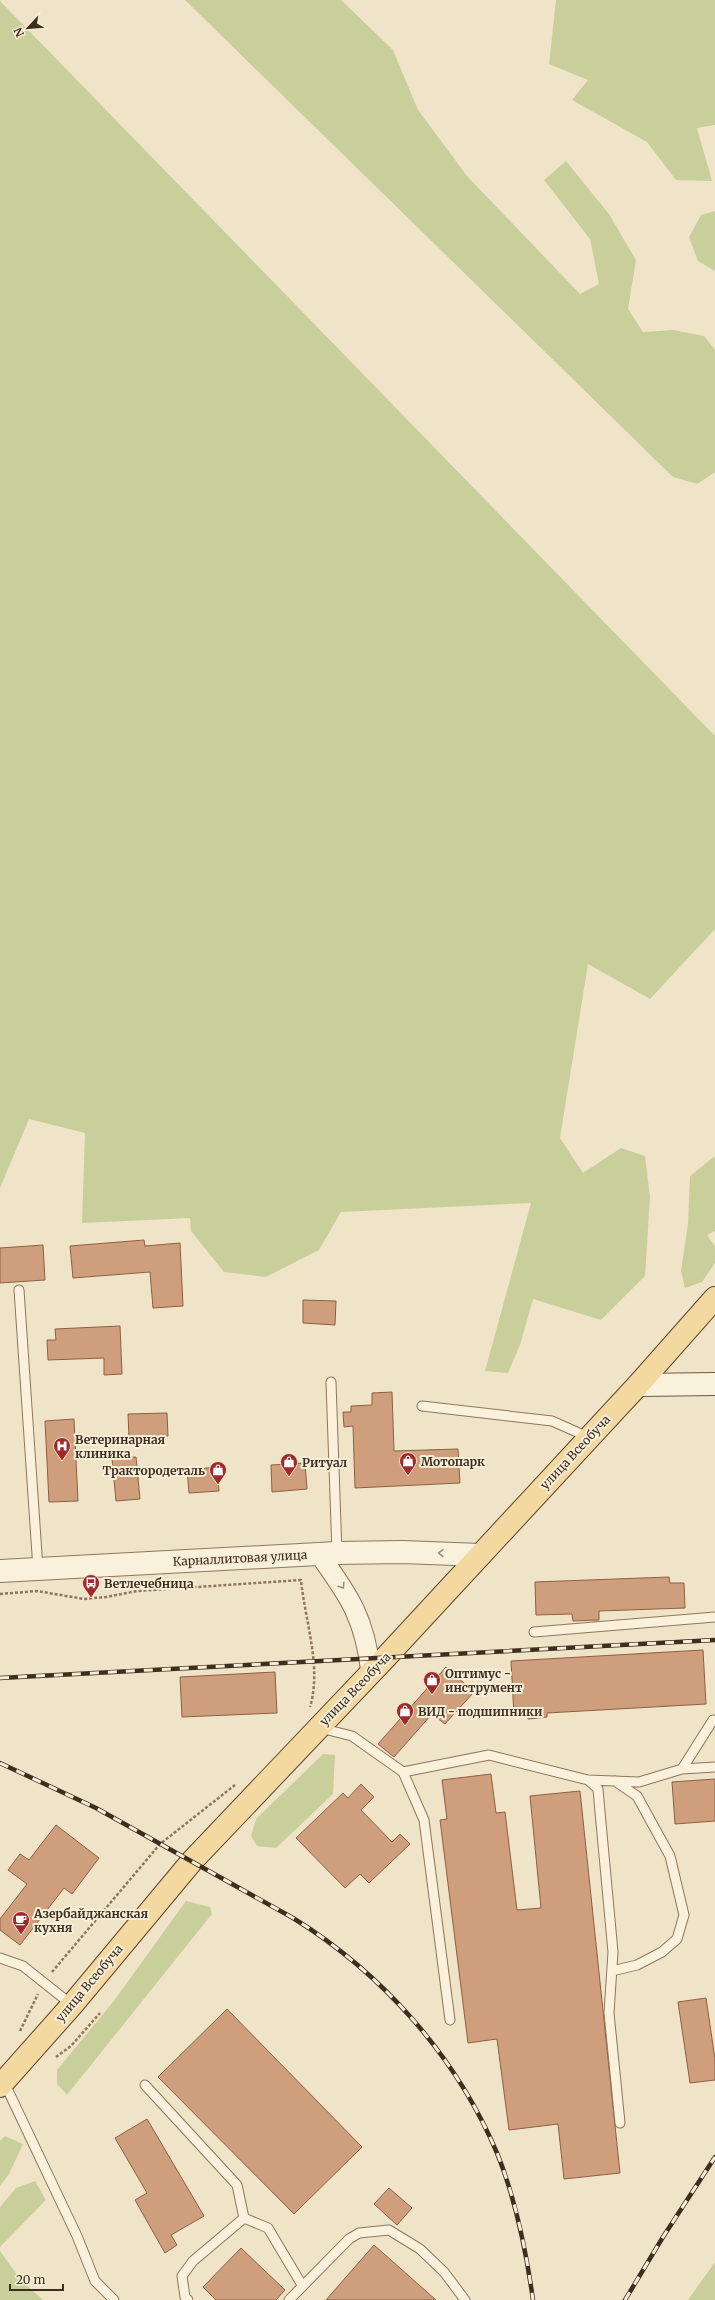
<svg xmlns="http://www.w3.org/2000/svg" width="715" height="2300" font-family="Merriweather,serif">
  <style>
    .green { fill: #c9cf9b }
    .building { fill: #cf9f7d; stroke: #8d5f41 }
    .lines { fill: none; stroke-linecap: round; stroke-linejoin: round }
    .service-casing { stroke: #8d765c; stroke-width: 11 }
    .minor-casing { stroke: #8d765c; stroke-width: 21 }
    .tertiary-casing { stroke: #8d765c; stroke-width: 24 }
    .secondary-casing { stroke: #6f573f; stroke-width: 24 }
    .primary-casing { stroke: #5b4430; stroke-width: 24 }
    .path { stroke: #8d765c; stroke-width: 2.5; stroke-dasharray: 3 2; stroke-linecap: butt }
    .service { stroke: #faf1dc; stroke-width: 9 }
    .minor { stroke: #faf1dc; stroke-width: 19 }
    .tertiary { stroke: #faf1dc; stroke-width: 22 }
    .secondary { stroke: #faf1dc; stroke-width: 22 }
    .primary { stroke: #f3d9a0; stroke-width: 22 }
    .rail-casing { stroke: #3d2e20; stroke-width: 4.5 }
    .rail { stroke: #f7eed8; stroke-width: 3; stroke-dasharray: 9; stroke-linecap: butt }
    .oneway { stroke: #9c907e }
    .labels { text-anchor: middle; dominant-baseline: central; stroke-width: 4; stroke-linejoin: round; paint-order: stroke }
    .poi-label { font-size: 12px; font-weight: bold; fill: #3d2e20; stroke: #f7eed8; text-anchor: start }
    .street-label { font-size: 12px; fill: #3d2e20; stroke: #f7eed8 }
  </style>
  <rect width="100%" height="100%" fill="#f0e4c8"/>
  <path class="green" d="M185,0H341L393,50L418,110L467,176L580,294L599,284L590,239L544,180L566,161L609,214L636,260L628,309L643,332L673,330L704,336L715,350V472L697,484L673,477Z
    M556,0H715V125L697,128L712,181L676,180L647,142L572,100L588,80L549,64Z
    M0,1L715,736V929L650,999L588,964L560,1138L583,1173L621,1148L645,1156L650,1197L645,1276L601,1320L533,1299L520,1345L508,1373L485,1371L531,1203L341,1212L319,1250L266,1277L224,1272L191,1231L190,1218L82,1223L85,1133L29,1119L0,1188Z
    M715,211V271L698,261L689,237L701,215Z
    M715,1156V1231L707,1235L715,1246V1263L702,1282L685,1288L681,1271L688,1224L690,1176Z
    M323,1754L335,1755L333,1794L276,1848L257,1846L251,1836L256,1819Z
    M186,1901L210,1907L212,1914L67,2095L57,2084V2070L113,2002Z
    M5,2136L23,2144L9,2174L0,2186V2141Z
    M35,2181L46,2200L0,2247V2207L16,2188Z
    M0,2251L20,2279L43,2300H0Z
    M715,2262V2300H688Z"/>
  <path class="building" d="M144,1240L145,1246L180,1243L183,1306L153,1308L150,1272L73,1278L70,1246Z
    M43,1245L45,1280L0,1283V1248Z
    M303,1300L336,1301L335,1325L303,1323Z
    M120,1326L122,1374L104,1375V1358L48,1360L47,1340H56L55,1329Z
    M392,1392L394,1451L458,1449L460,1483L355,1488L353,1426L344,1427L343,1412H351V1406L372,1405V1393Z
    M167,1413L168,1436L129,1438L128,1414Z
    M74,1419L78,1501L49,1502L45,1421Z
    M136,1457L140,1499L116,1501L112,1459Z
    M305,1463L307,1489L272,1492L271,1465Z
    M217,1467L219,1491L189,1493L187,1470Z
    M669,1577L670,1583H684L685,1608L599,1611V1620L573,1621L572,1614L536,1615L535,1582Z
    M703,1650L706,1704L547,1713V1717L528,1719V1714L514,1715L511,1661Z
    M446,1667L474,1692L445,1724L432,1714L394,1757L378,1744Z
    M275,1672L277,1713L182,1717L180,1677Z
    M491,1774L496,1813L505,1812L517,1910L541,1908L530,1796L580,1791L620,2173L564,2179L558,2124L509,2130L497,2039L468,2043L440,1820L447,1819L442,1780Z
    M715,1779V1821L675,1824L672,1782Z
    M361,1784L374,1797L361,1810L392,1842L400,1834L410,1844L369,1883L360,1874L345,1888L296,1838L343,1793L348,1798Z
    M56,1825L99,1858L72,1894L64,1888L20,1945L0,1930V1919L27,1884L8,1870L20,1854L29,1860Z
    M706,1998L715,2059V2080L690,2083L678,2002Z
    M227,2009L362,2147L294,2214L158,2077Z
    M147,2119L204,2216L171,2235L177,2245L165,2253L135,2200L147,2193L115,2138Z
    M389,2188L412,2208L397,2225L374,2204Z
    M374,2245L436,2300H326Z
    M241,2248L285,2290L276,2300H216L203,2287Z"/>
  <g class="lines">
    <defs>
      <path id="service" d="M19,1290L38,1569
        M331,1382L337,1553
        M422,1406L552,1421L588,1437
        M534,1632L715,1617
        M320,1728L352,1736L403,1772L489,1755L588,1780L639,1782L682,1769L715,1767
        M682,1769L713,1720
        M403,1772L424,1820L450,2020
        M588,1780L598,1789L600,1812L613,1952L609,2013L620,2123
        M0,1958L23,1966L72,2005
        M612,1971L637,1965L662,1952L677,1939L684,1915L670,1856L637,1796L615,1781
        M4,2082L77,2236L95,2281L114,2300
        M145,2085L237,2185L244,2218
        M188,2300L185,2297L182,2276L193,2261L244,2218L268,2228L302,2285
        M289,2300L349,2239L359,2233L389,2230L420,2249L444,2272L465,2300"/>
      <path id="minor" d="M319,1554C350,1597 365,1619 371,1673"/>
      <path id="tertiary" d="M0,1571L337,1553L403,1552L480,1555"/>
      <path id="secondary" d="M638,1385L715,1384"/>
      <path id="primary" d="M0,2086L72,2005L192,1861L386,1657L638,1385L715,1298"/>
    </defs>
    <use href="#service" class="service-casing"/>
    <use href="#minor" class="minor-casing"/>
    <use href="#tertiary" class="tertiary-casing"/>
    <use href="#secondary" class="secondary-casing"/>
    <use href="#primary" class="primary-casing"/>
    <path class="path" d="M0,1594L37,1591L84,1599L106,1597L137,1591L301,1580C305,1621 322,1667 310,1707
      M52,1972L160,1844L235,1785
      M20,2031L38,1994
      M56,2057L71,2046L100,2013"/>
    <use href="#service" class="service"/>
    <use href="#minor" class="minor"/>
    <use href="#tertiary" class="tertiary"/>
    <use href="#secondary" class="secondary"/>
    <use href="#primary" class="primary"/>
    <defs>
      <path id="rail" d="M0,1678L715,1640
        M0,1763L96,1808L293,1918C382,1973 456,2056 497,2153C516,2200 526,2250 533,2300
        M625,2300L663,2237L715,2157"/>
    </defs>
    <use href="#rail" class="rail-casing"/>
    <use href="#rail" class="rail"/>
  </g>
  <defs><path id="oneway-chevron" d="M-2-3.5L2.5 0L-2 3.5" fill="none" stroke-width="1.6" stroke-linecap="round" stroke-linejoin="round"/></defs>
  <g class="oneway">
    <use href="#oneway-chevron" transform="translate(441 1553) rotate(-178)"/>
    <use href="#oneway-chevron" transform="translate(342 1586) rotate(57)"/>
  </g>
  <defs>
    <symbol id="hospital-pin" viewBox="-11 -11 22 30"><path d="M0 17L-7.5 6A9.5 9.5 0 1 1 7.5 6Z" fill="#9e2a2b" stroke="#f7eed8"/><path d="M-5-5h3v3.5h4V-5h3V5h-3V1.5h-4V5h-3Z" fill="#fff"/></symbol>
    <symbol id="shop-pin" viewBox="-11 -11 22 30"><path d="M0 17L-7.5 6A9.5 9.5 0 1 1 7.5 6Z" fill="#9e2a2b" stroke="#f7eed8"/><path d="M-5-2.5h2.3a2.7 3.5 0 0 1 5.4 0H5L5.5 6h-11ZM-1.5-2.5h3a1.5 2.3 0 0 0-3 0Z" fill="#fff"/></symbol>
    <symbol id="bus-pin" viewBox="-11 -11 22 30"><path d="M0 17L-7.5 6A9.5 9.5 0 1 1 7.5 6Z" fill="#9e2a2b" stroke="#f7eed8"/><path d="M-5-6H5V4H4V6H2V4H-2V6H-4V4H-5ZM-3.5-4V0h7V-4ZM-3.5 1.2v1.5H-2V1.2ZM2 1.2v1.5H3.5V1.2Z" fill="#fff"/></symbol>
    <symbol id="cafe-pin" viewBox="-11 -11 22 30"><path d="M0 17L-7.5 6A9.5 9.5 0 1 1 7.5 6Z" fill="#9e2a2b" stroke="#f7eed8"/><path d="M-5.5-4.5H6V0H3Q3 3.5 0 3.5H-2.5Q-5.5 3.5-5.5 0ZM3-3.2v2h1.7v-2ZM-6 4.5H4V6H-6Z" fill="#fff"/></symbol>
  </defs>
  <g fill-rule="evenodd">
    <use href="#hospital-pin" x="52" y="1436" width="20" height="27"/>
    <use href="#shop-pin" x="398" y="1451" width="20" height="27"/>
    <use href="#shop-pin" x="279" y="1452" width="20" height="27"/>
    <use href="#shop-pin" x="208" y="1460" width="20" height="27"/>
    <use href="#bus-pin" x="81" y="1573" width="20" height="27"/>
    <use href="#shop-pin" x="422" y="1670" width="20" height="27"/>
    <use href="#shop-pin" x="395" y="1701" width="20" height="27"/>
    <use href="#cafe-pin" x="11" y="1910" width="20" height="27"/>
  </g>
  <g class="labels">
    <g class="poi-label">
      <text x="75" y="1439">Ветеринарная<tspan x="75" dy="14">клиника</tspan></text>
      <text x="421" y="1461">Мотопарк</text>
      <text x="302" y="1462">Ритуал</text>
      <text x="205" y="1470" text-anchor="end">Трактородеталь</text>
      <text x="104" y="1583">Ветлечебница</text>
      <text x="445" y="1673">Оптимус -<tspan x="445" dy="14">инструмент</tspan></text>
      <text x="418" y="1711">ВИД - подшипники</text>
      <text x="34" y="1913">Азербайджанская<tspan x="34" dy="14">кухня</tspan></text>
    </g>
    <g class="street-label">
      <text transform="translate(575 1452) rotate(-47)">улица Всеобуча</text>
      <text transform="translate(240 1558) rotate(-3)">Карналлитовая улица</text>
      <text transform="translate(355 1689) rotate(-46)">улица Всеобуча</text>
      <text transform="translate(89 1983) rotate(-50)">улица Всеобуча</text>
    </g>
  </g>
  <g transform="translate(28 28) rotate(244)" stroke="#f7eed8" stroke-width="3" paint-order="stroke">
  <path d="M0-3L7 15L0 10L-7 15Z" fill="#3d2e20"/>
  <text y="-6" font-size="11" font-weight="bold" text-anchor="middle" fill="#3d2e20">N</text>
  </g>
  <path d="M10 2284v6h53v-6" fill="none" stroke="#3d2e20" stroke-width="2"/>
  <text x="16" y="2284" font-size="12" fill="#3d2e20" stroke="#f7eed8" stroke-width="3" paint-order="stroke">20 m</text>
</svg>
